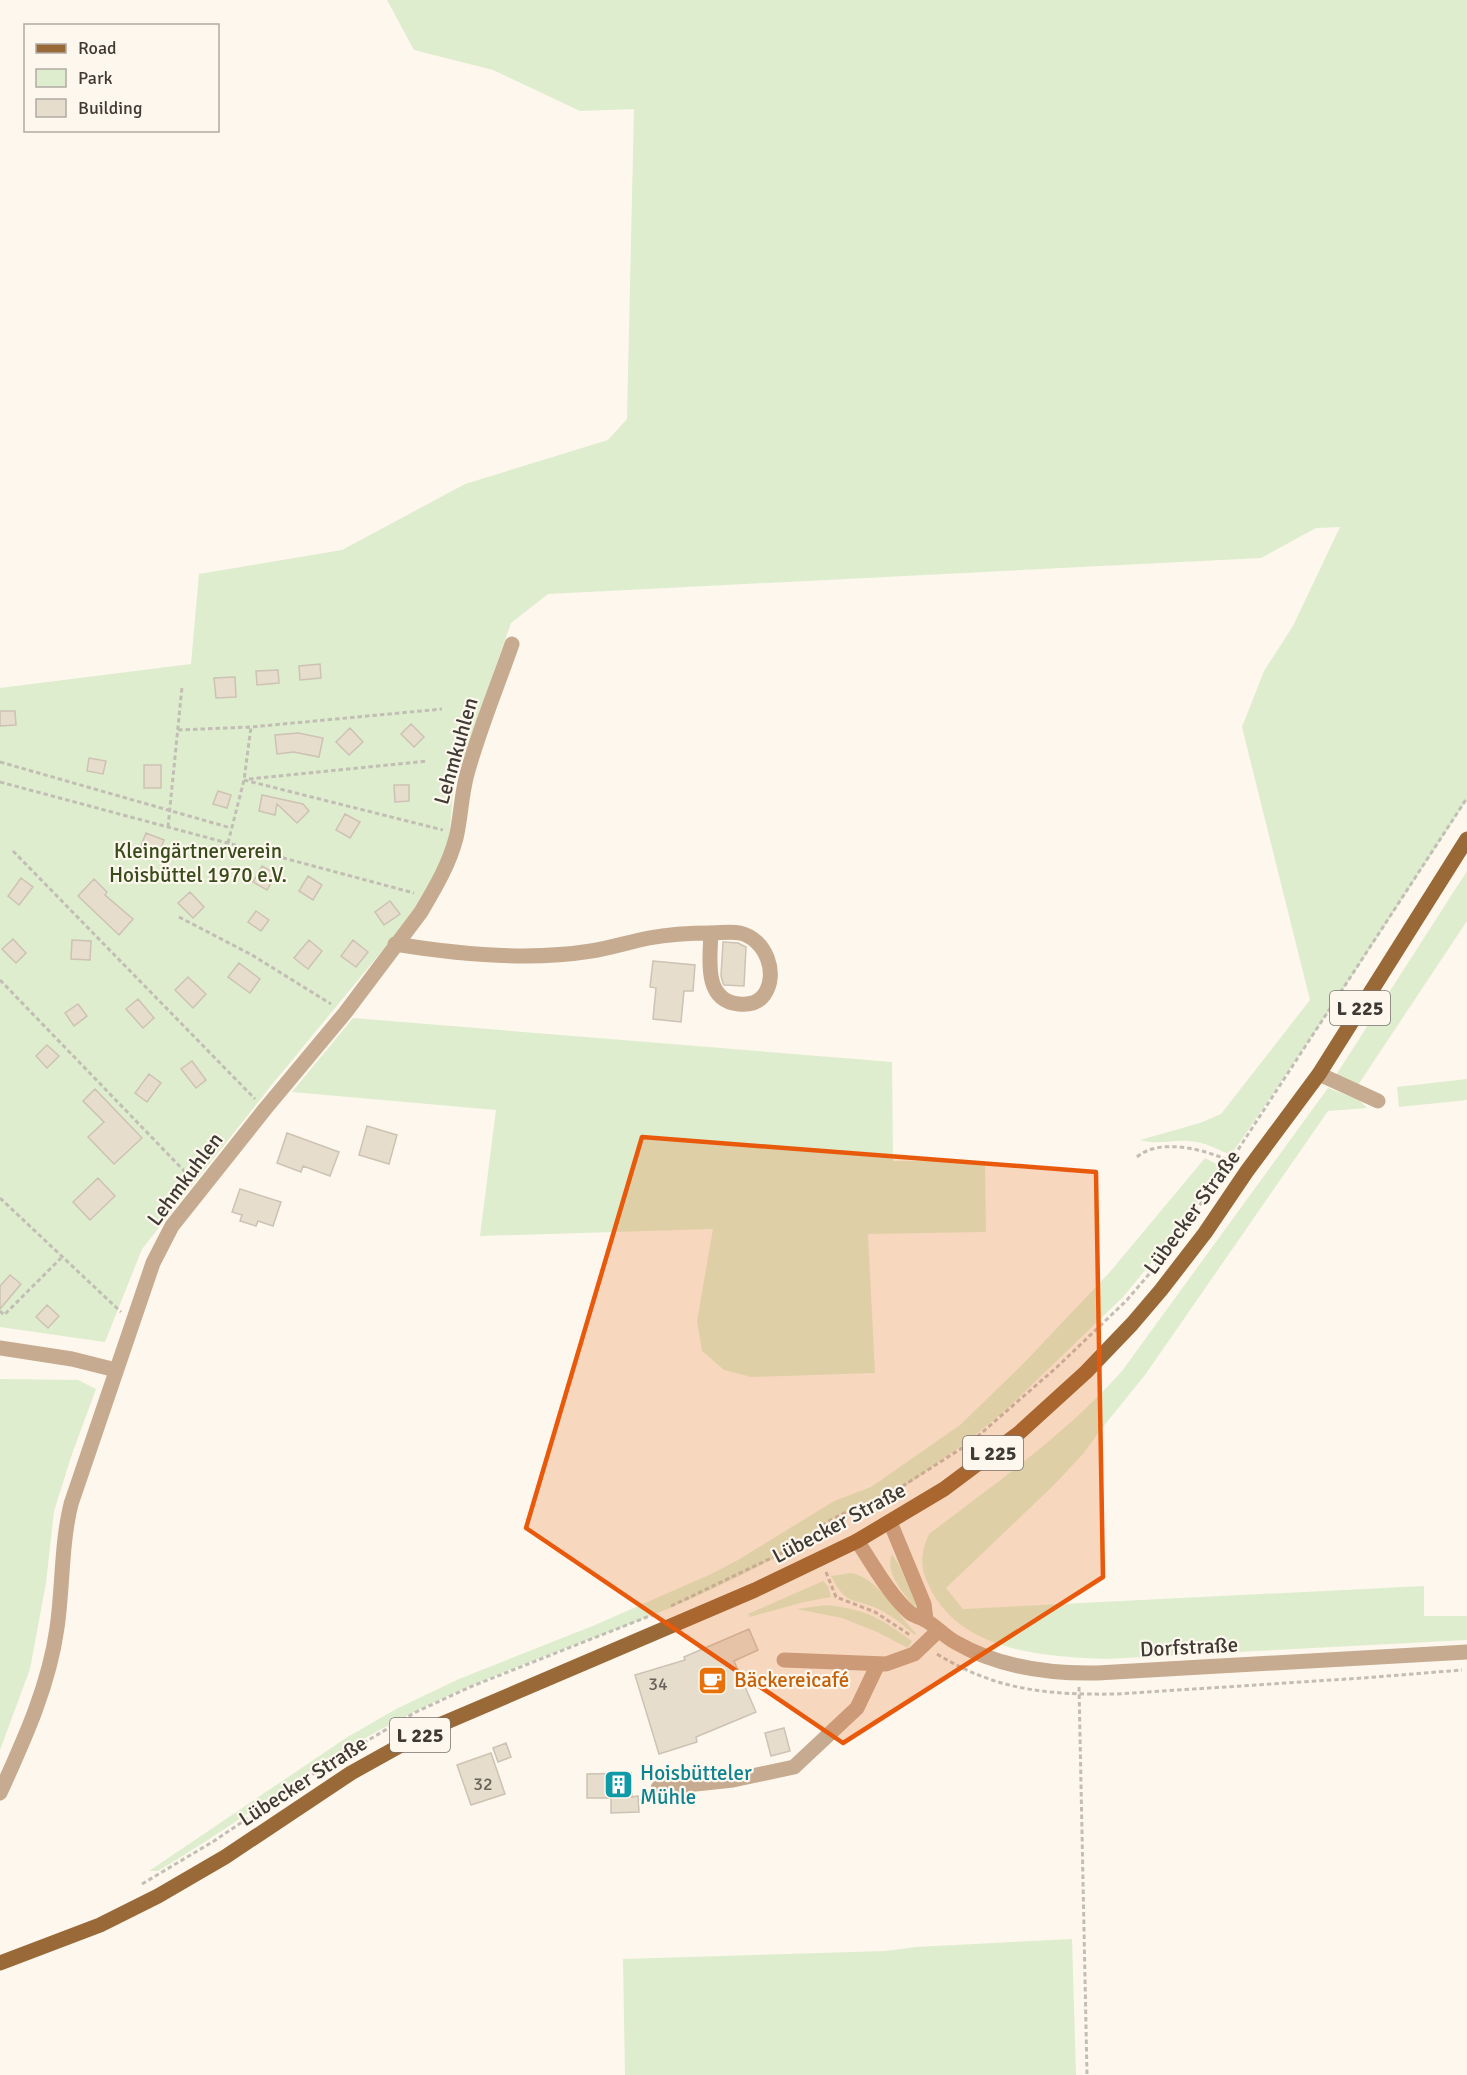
<svg xmlns="http://www.w3.org/2000/svg" width="1467" height="2075" font-family="Signika,sans-serif">
  <style>
    .green { fill: #deedcd }
    .building { fill: #e7ddcd; stroke: #cdc2b3; stroke-width: 1.5 }
    .lines { fill: none; stroke-linecap: round; stroke-linejoin: round }
    .path { stroke: #c3beb5; stroke-width: 3; stroke-dasharray: 4.5 3; stroke-linecap: butt }
    .minor { stroke: #c6ab91; stroke-width: 15 }
    .major { stroke: #9a6938; stroke-width: 15 }
    .marked { fill: #e8590c; fill-opacity: 0.2; stroke: #e8590c; stroke-width: 4.5; stroke-linejoin: round }
    .labels { text-anchor: middle; dominant-baseline: central; stroke-width: 4.5; stroke-linejoin: round; paint-order: stroke }
    .number-label { font-size: 18px; fill: #68635a }
    .shield { fill: #fdf7ed; stroke: #77736c; stroke-width: 1.5 }
    .shield-label { font-size: 20px; font-weight: bold; fill: #3e3a34 }
    .street-label { font-size: 21px; fill: #3e3a34; stroke: #fdf7ed }
    .park-label { font-size: 21px; fill: #384b1a; stroke: #fdf7ed }
    .food-label { font-size: 21px; fill: #c56008; stroke: #fdf7ed; text-anchor: start }
    .culture-label { font-size: 21px; fill: #0d838f; stroke: #fdf7ed; text-anchor: start }
  </style>
  <rect width="100%" height="100%" fill="#fdf7ed"/>
  <path class="green" d="M387,0H1467V800L1328,1013L1231,1155C1217,1149 1205,1142 1189,1141C1173,1140 1156,1145 1140,1140L1200,1123L1221,1114L1310,1000L1242,727L1264,671L1293,626L1340,527L1316,528L1261,558L548,594L511,623L454,786L448,847L428,895L270,1087L142,1249L105,1342L0,1327V688L191,664L199,574L342,550L465,484L608,440L627,419L634,109L580,111L493,70L414,50Z
    M1467,871V921L1358,1085L1336,1075Z
    M353,1018L892,1062L893,1161H985L986,1232L868,1234L875,1373L751,1377L724,1370L702,1351L697,1321L713,1229L480,1236L496,1110L292,1092Z
    M1467,1079V1100L1399,1107L1397,1087Z
    M1328,1088L1359,1100L1367,1108L1328,1111L1145,1375L1102,1428L1083,1454L1052,1487L946,1588L963,1609L1424,1586V1616H1467V1640L1106,1659C1043,1656 960,1652 929,1586C920,1567 920,1554 929,1534C996,1483 1066,1434 1122,1371Z
    M1205,1158L1222,1167L1179,1229L1123,1297L1008,1408L968,1441L891,1497L867,1509L847,1511L825,1523L815,1535L804,1544C751,1570 698,1598 643,1619C565,1649 487,1676 412,1713C323,1757 244,1820 158,1871H149L346,1738L396,1709L459,1679L595,1625L711,1574L738,1560L834,1501L871,1487L960,1425L1022,1365L1109,1273Z
    M0,1379L78,1380L96,1389L72,1454L54,1511L46,1583L30,1669L0,1750Z
    M892,1554L899,1565L919,1610L915,1608C904,1593 884,1573 892,1554Z
    M851,1573C879,1578 896,1614 916,1633L915,1635C905,1627 895,1618 884,1612C857,1596 848,1610 831,1576Z
    M823,1581L828,1586L831,1597L804,1602L750,1617L748,1614Z
    M827,1605C868,1610 880,1618 912,1641L908,1648L877,1632L842,1618L796,1609Z
    M1072,1939L1076,2075H625L623,1959L886,1951L916,1947Z"/>
  <path class="building" d="M320,664L321,678L300,680L299,666Z
    M278,670L279,683L257,685L256,671Z
    M235,677L236,697L216,698L214,678Z
    M0,711H15L16,725L0,726Z
    M411,724L424,737L414,747L401,734Z
    M350,728L363,742L349,755L336,742Z
    M298,733L323,738L319,757L294,752L277,754L275,735Z
    M89,758L106,761L103,774L87,771Z
    M144,765H161V788H144Z
    M394,785H409V801L395,802Z
    M218,791L231,795L227,808L213,804Z
    M262,795L303,804L309,811L297,823L277,804L275,815L259,811Z
    M345,814L360,822L350,838L336,830Z
    M146,833L164,840L158,856L140,848Z
    M262,866L276,874L267,890L253,882Z
    M308,876L322,885L313,900L299,891Z
    M21,878L33,887L19,905L8,896Z
    M94,879L107,892L105,895L133,919L119,935L78,896Z
    M190,892L204,907L193,918L178,903Z
    M390,901L400,914L384,925L375,912Z
    M256,911L269,920L261,931L248,922Z
    M13,939L26,953L16,963L2,949Z
    M72,940L91,941L90,960L71,959Z
    M309,940L322,951L308,969L294,958Z
    M353,940L368,952L356,967L341,956Z
    M723,942L738,943L746,947L744,986L724,985L723,983L721,976Z
    M653,961L695,965L693,991H684L681,1022L653,1019L656,988L650,987Z
    M239,963L260,979L250,993L228,977Z
    M188,977L206,994L193,1008L175,990Z
    M138,999L154,1018L143,1028L126,1009Z
    M78,1004L87,1016L74,1026L65,1013Z
    M47,1045L59,1056L47,1068L36,1056Z
    M192,1061L206,1080L196,1088L181,1069Z
    M149,1074L161,1083L147,1102L135,1093Z
    M95,1089L142,1138L114,1164L88,1137L104,1122L83,1101Z
    M367,1126L397,1135L389,1164L359,1155Z
    M287,1133L339,1152L330,1176L303,1166L301,1172L277,1163Z
    M98,1178L115,1196L90,1220L73,1202Z
    M240,1189L281,1202L273,1226L258,1221L256,1226L240,1221L242,1215L232,1212Z
    M10,1275L21,1284L0,1309V1286Z
    M47,1305L59,1316L48,1328L36,1317Z
    M749,1629L758,1650L734,1661L756,1712L696,1737L697,1742L659,1754L635,1675L685,1660L684,1657Z
    M784,1728L790,1751L771,1756L765,1733Z
    M506,1743L511,1757L498,1762L493,1748Z
    M491,1753L505,1794L471,1805L457,1765Z
    M631,1773L632,1797L638,1796L639,1812L611,1813V1798H587V1774Z"/>
  <g class="lines">
    <path class="path" d="M178,730L251,727L442,709
      M0,762L231,828
      M249,779L427,761
      M244,780L443,830
      M0,782L414,893
      M168,827L182,687
      M228,843L244,780L251,727
      M13,851L255,1099
      M179,917L252,955L331,1004
      M0,980L190,1177
      M1137,1157C1160,1137 1207,1150 1232,1162
      M0,1198L121,1312
      M0,1311L4,1315L61,1258
      M826,1572L836,1597L875,1612L910,1635
      M671,1606L809,1540L827,1522L846,1512L873,1505L970,1443L1057,1367L1127,1300L1161,1260L1230,1162L1467,798
      M937,1654C997,1691 1049,1695 1117,1694L1363,1678L1462,1670
      M1079,1687L1087,2075
      M142,1884L214,1841L331,1762L416,1712L470,1687L652,1615"/>
    <path class="minor" d="M395,944C456,954 530,961 591,951C610,948 629,942 649,938C670,934 691,933 712,933C721,933 731,931 740,933C766,939 779,974 764,995C758,1003 748,1005 739,1004C703,1001 710,958 711,933
      M1319,1074L1378,1101
      M0,1348L72,1359L116,1370
      M890,1522L924,1604L926,1620
      M857,1541C873,1564 888,1593 909,1612C913,1616 920,1617 925,1620C936,1626 944,1636 955,1642C998,1667 1047,1674 1097,1673L1467,1652
      M784,1660L886,1664L914,1654L938,1631
      M658,1788L733,1780L794,1767L857,1708L878,1664
      M0,1793C24,1740 49,1686 57,1628C63,1586 61,1545 71,1504L153,1263L172,1226L265,1109L345,1013L421,912C435,888 449,865 456,838C461,817 461,796 467,774C479,730 497,687 512,644"/>
    <path class="major" d="M0,1963L100,1925L158,1896L225,1857L351,1773L430,1729L755,1590L857,1541L944,1489L1019,1433L1086,1372L1132,1324L1161,1290L1205,1233L1247,1171L1319,1074L1467,839"/>
  </g>
  <path class="marked" d="M642,1137L1096,1172L1103,1577L843,1743L526,1528Z"/>
  <defs>
    <symbol id="cafe-square" viewBox="-11 -11 22 22"><rect x="-9" y="-9" width="18" height="18" rx="4" fill="#e8710a" stroke="#fdf7ed"/><path d="M-5.5-4.5H6V0H3Q3 3.5 0 3.5H-2.5Q-5.5 3.5-5.5 0ZM3-3.2v2h1.7v-2ZM-6 4.5H4V6H-6Z" fill="#fff"/></symbol>
    <symbol id="building-square" viewBox="-11 -11 22 22"><rect x="-9" y="-9" width="18" height="18" rx="4" fill="#0f9aa8" stroke="#fdf7ed"/><path d="M-4-6H4V6H1V3H-1V6H-4ZM-2.5-4.3h1.7v1.8h-1.7ZM.8-4.3h1.7v1.8H.8ZM-2.5-1h1.7V.8h-1.7ZM.8-1h1.7V.8H.8Z" fill="#fff"/></symbol>
  </defs>
  <g fill-rule="evenodd">
    <use href="#cafe-square" x="696" y="1664" width="33" height="33"/>
    <use href="#building-square" x="602" y="1768" width="33" height="33"/>
  </g>
  <g class="labels">
    <g class="number-label">
      <text x="658" y="1684">34</text>
      <text x="483" y="1784">32</text>
    </g>
    <g class="shield">
      <rect x="1330" y="991" width="60" height="34" rx="4.5"/>
      <rect x="963" y="1436" width="60" height="34" rx="4.5"/>
      <rect x="390" y="1718" width="60" height="34" rx="4.5"/>
    </g>
    <g class="shield-label">
      <text x="1360" y="1008">L 225</text>
      <text x="993" y="1453">L 225</text>
      <text x="420" y="1735">L 225</text>
    </g>
    <g class="street-label">
      <text transform="translate(456 751) rotate(-74)">Lehmkuhlen</text>
      <text transform="translate(185 1179) rotate(-53)">Lehmkuhlen</text>
      <text transform="translate(1192 1212) rotate(-54)">Lübecker Straße</text>
      <text transform="translate(839 1523) rotate(-28)">Lübecker Straße</text>
      <text transform="translate(1189 1647) rotate(-3)">Dorfstraße</text>
      <text transform="translate(303 1781) rotate(-33)">Lübecker Straße</text>
    </g>
    <g class="park-label">
      <text x="198" y="851">Kleingärtnerverein<tspan x="198" dy="24">Hoisbüttel 1970 e.V.</tspan></text>
    </g>
    <g class="food-label">
      <text x="734" y="1680">Bäckereicafé</text>
    </g>
    <g class="culture-label">
      <text x="640" y="1773">Hoisbütteler<tspan x="640" dy="24">Mühle</tspan></text>
    </g>
  </g>
  <rect x="24" y="24" width="195" height="108" fill="#fdf7ed" stroke="#b1aba3" stroke-width="1.5"/>
  <rect x="36" y="44" width="30" height="9" fill="#9a6938" stroke="#b1aba3" stroke-width="1.5"/>
  <text x="78" y="54" font-size="18" fill="#3e3a34">Road</text>
  <rect x="36" y="69" width="30" height="18" fill="#deedcd" stroke="#b1aba3" stroke-width="1.5"/>
  <text x="78" y="84" font-size="18" fill="#3e3a34">Park</text>
  <rect x="36" y="99" width="30" height="18" fill="#e7ddcd" stroke="#b1aba3" stroke-width="1.5"/>
  <text x="78" y="114" font-size="18" fill="#3e3a34">Building</text>
</svg>
